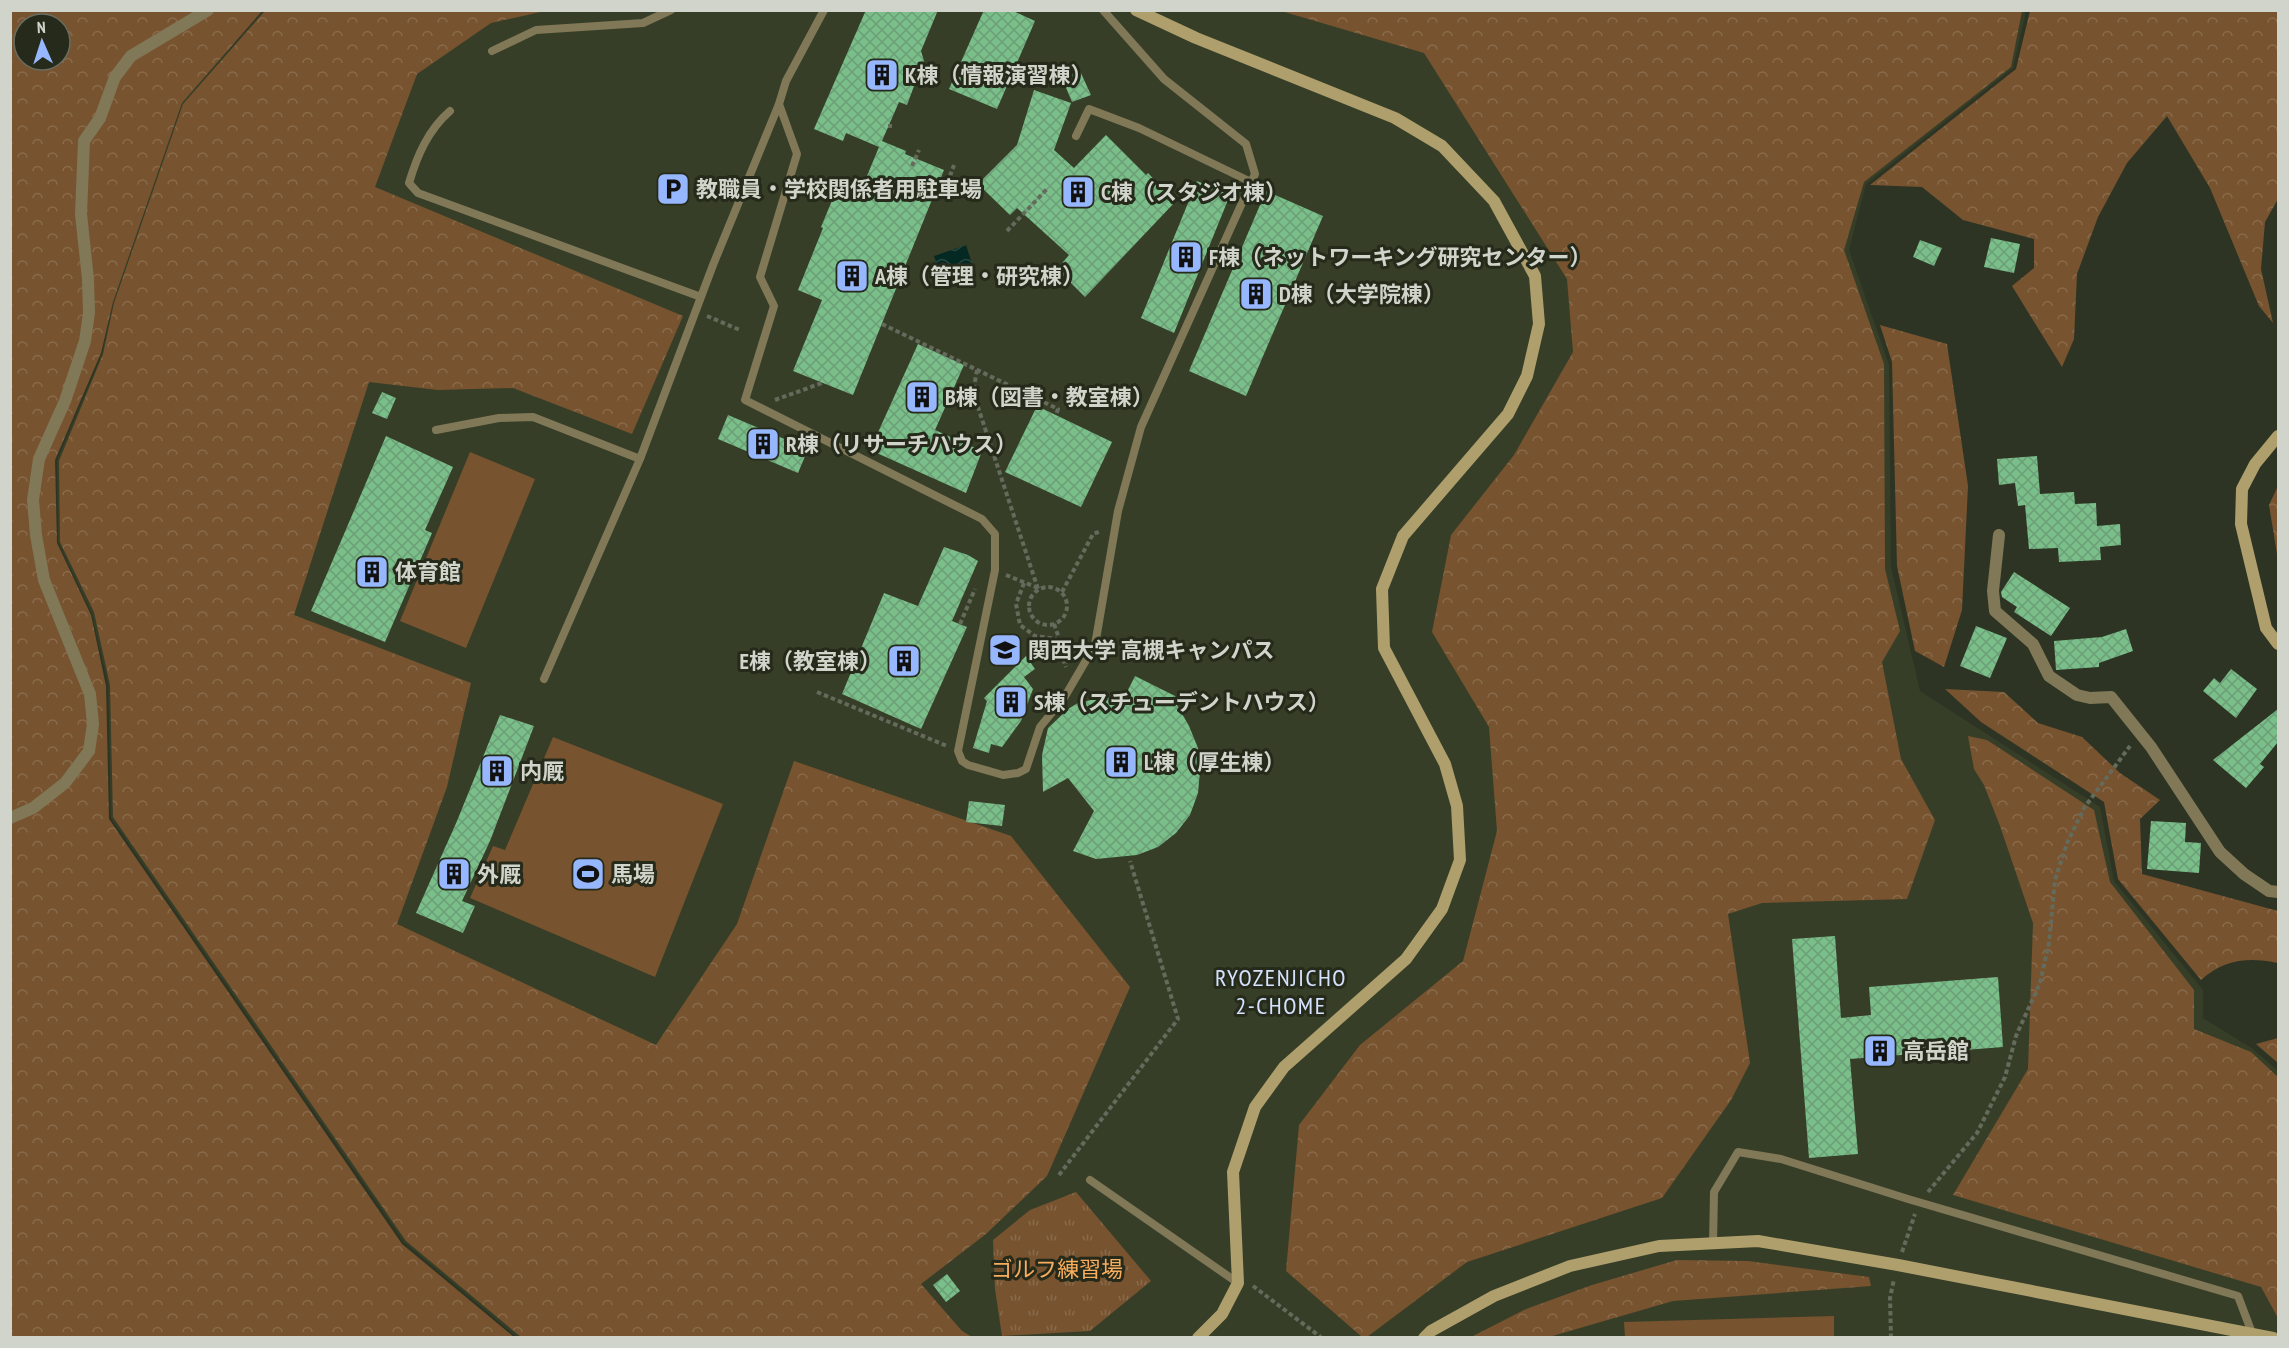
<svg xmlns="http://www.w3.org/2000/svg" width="2289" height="1348" font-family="'PT Sans Narrow','Noto Sans JP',sans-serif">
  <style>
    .built { fill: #373e27 }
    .forest { fill: url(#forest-crowns); fill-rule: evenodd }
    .park { fill: url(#park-tufts) }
    .pitch { fill: #77532f }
    .water { fill: url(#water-waves) }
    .building { fill: url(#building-cross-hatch) }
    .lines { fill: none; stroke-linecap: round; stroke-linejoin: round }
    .path { stroke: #656b5c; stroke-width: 4; stroke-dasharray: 4.5 3; stroke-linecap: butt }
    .lane { stroke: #817858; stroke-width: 8 }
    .street { stroke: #817858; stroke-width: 12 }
    .secondary { stroke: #ae9f6d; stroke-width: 12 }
    .labels { text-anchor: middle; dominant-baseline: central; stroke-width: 6; stroke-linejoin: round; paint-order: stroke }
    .poi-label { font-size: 22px; font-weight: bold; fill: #d0d4ca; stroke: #252a1a; text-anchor: start }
    .park-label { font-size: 22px; fill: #faad5c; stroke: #252a1a }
    .neighbourhood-label { font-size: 24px; letter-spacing: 1.5px; fill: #d5e2fd; stroke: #252a1a }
  </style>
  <defs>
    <pattern id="forest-crowns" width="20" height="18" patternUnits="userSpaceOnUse" patternTransform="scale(1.5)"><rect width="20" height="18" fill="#77532f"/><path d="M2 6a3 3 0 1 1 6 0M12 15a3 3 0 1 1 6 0" fill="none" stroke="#896b4c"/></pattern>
    <pattern id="park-tufts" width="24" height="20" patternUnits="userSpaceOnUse" patternTransform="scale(1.5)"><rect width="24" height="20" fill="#77532f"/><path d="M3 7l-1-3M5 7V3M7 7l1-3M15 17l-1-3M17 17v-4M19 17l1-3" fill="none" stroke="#896b4c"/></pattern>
    <pattern id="water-waves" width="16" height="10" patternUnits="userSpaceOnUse" patternTransform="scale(1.5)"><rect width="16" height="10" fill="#042822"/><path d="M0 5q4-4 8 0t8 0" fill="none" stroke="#284641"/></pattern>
    <pattern id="building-cross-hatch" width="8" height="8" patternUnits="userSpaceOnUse" patternTransform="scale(1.5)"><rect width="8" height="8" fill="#7abe8a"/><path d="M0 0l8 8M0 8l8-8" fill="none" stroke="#6b9e77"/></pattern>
  </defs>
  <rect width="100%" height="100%" fill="#2e3423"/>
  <path class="built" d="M263,11H2026L2013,68L1866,184L1849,250L1889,365L1891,567L1920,691L2100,807L2114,881L2203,990V1018L2253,1049L2278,1071V1337H517L404,1242L111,818L108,685L92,614L58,542L57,460L102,354L113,302L182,103Z"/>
  <path class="forest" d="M10,11H262L182,103L113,302L101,353L55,460L57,543L91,615L106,686L109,819L402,1244L514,1337H11ZM24,24H60V60H24Z
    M265,11H545L491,23L417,74L375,187L683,316L632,434L513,388L438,390L369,382L294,615L471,683L447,787L397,924L656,1045L737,924L794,761L1011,836L1130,987L1047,1176L986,1234L921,1284L962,1331L972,1337H521L406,1241L113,817L110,685L94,612L60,542L59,461L103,354L114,303L183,104Z
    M1281,11H2022L2011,67L1864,182L1844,250L1884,364L1885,569L1900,631L1882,662L1901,759L1935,820L1907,899L1762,903L1728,914L1750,1063L1731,1100L1662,1198L1467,1262L1367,1337H1362L1286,1271L1299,1125L1360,1045L1463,961L1497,831L1489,727L1432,632L1451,535L1514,455L1573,352L1567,279L1424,53Z
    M2030,11H2278V199L2265,222L2261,269L2273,323L2259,306L2210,188L2167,116L2127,163L2098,217L2077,274L2074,339L2062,367L2012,286L2034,268V239L1963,220L1922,187L1870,185L2016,69Z
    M1880,325L1947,344L1968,486L1962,610L1944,667L1915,651L1897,566L1892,362Z
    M2278,486V560L2269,505Z
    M1945,689L2004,692L2038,723L2082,737L2120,773L2160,800L2140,819L2142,874L2278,911V963C2249,957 2224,959 2201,980L2118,879L2104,802L1981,722Z
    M1968,736L1987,740L2094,810L2110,882L2194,990V1029L2251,1052L2278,1077V1318L2261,1287L1953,1195L2028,1069L2033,923L2000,826L1984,785L1974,769Z
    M2278,1038V1063L2256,1044Z
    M1677,1260L1748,1261L1869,1277L1871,1286L1673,1301L1549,1337H1471L1526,1309L1592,1285Z"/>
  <path class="park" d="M1076,1192L1151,1281L1090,1331L1002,1336L995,1289L993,1240L1030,1210Z"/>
  <path class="pitch" d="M470,452L535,479L466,648L400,621Z
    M553,737L723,804L655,977L470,898L493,846L505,850Z
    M1834,1316V1337H1625L1624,1322Z"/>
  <path class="water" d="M966,245L976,276L945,287L934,256Z"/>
  <path class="building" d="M866,10H938L921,51L928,74L917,78L907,105L899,102L882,141L906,151L905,154L944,170L853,395L793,371L822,300L798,290L823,228L821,227L836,191L857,200L879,147L846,133L843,141L814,129Z
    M984,10H1011L1035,21L997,109L949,89Z
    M1080,71L1091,95L1072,102L1062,78Z
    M1034,90L1071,103L1054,150L1074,168L1106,135L1146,175L1148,173L1175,202L1085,297L1057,269L1069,255L1017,208L1010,215L978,184L1017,145Z
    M1197,181L1230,195L1174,333L1141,318Z
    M1266,191L1323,216L1246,396L1189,371Z
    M1991,238L2020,244L2014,273L1984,267Z
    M1920,240L1942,248L1934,266L1913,257Z
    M918,344L964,365L935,430L982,451L966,493L870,450Z
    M382,392L396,398L387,419L372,413Z
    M1037,406L1112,442L1081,507L1005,472Z
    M728,415L808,449L798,473L718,439Z
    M386,436L453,467L425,530L432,533L385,642L311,611Z
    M2037,456L2040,494L2074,492L2075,504L2096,503L2097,526L2120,524L2121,545L2100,547L2101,560L2059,562L2058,548L2029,549L2025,505L2018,506L2015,483L1999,485L1997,459Z
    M944,547L968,555L978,561L952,621L967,627L921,729L842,694L884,593L918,606Z
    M2014,572L2070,608L2051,636L2014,612L2017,607L2002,597L2001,592Z
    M1976,626L2007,638L1990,678L1960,666Z
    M2126,629L2133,651L2099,663V667L2056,670L2054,641L2102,637Z
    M1026,656L1035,669L1024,677L1033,689L1021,721L1002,747L991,744L989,753L973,748L987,701L984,698Z
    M2231,669L2257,689L2236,718L2203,691L2214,678L2220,683Z
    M1135,676L1179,698L1176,703L1189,726L1198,748L1200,771L1198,793L1190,815L1176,833L1158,847L1137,855L1096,859L1073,851L1094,811L1068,778L1043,792L1042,755L1048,728L1068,709L1078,703L1104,697L1123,700Z
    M2278,709V742L2260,764L2264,767L2246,788L2213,760Z
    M500,715L534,726L490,841L462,901L475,906L463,933L416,913L457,821Z
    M969,801L1005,805L1002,826L966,822Z
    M2151,821L2186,823L2185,842L2201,843L2199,873L2147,869Z
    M1835,936L1841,1018L1871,1015L1869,987L1998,977L2003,1047L1850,1059L1858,1154L1809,1158L1792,939Z
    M947,1274L960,1291L946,1302L933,1285Z"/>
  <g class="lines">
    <path class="path" d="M888,126H892
      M912,166L919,150
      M950,176L954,165
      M1007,231L1047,189
      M707,316L740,330
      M882,324L1058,409L1056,415
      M977,370L973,392L1038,589
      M775,400L822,383
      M1006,575L1038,588
      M1024,583L1016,604L1020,625L1035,636L1056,639L1066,667
      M1029 606a19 19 0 1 1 38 0a19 19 0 1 1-38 0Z
      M1062,592L1093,534L1101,531
      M960,624L975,589
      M1054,624L1068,663
      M817,692L947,746
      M1059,1175L1178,1019L1130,861
      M1928,1192L1977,1133L2005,1077L2016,1036L2040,983L2049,943L2055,880L2067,843L2084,808L2130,746
      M1902,1252L1915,1214
      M1253,1286L1322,1338
      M1891,1338L1890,1298L1894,1279"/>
    <path class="lane" d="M492,51L536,30L643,23L671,10
      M779,104L797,154L760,277L774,306L745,400L982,519L995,534V570L958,751L962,761L968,765L1003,775L1018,773L1026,769L1040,727L1064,698L1095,645L1118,511L1141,427L1255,174L1246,144L1164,79L1103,10
      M450,111C428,130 417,156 409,183L418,193L701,297
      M1076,136L1089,109L1139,128L1251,182
      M436,430L499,418L533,417L640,459
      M544,679L640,459L713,265L779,104L786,81L824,10
      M1090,1180L1238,1283
      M1713,1244L1714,1192L1738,1152L1781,1159L1908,1199L2238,1296L2252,1333"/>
    <path class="street" d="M1999,535L1993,591L1995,611L2033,644L2049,676L2077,695L2090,698L2111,697L2151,747L2220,852L2244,874L2269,891L2278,892
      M10,818L33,808L65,783L89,751L93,724L90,694L44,580L36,535L33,500L39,459L65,401L85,341L89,313L88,279L81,214L84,141L100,118L115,77L131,56L208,10"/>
    <path class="secondary" d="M1136,10L1196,38L1395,118L1442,146L1494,201L1535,276L1539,324L1527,376L1508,414L1403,536L1382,589L1384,648L1445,764L1457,806L1460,860L1442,909L1406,959L1284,1067L1255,1107L1233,1172L1238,1283L1222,1314L1198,1338
      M2278,436L2255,464L2242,489L2241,524L2266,628L2278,644
      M1424,1338L1431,1331L1494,1296L1570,1266L1659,1246L1758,1241L1898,1265L2273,1338"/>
  </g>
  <defs>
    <symbol id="building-square" viewBox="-11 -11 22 22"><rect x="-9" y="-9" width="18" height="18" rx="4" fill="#96b6fd" stroke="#252a1a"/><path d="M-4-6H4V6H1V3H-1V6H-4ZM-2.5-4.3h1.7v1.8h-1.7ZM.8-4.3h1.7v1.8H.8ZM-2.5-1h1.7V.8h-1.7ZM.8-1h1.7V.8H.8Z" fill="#111"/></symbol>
    <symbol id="parking-square" viewBox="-11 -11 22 22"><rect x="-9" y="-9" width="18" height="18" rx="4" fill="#96b6fd" stroke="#252a1a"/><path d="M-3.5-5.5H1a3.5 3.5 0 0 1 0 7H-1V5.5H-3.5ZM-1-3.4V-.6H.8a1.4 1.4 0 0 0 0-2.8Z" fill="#111"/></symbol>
    <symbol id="university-square" viewBox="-11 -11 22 22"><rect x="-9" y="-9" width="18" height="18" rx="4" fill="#96b6fd" stroke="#252a1a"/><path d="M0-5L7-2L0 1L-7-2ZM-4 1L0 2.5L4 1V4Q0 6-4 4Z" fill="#111"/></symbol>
    <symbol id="stadium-square" viewBox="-11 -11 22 22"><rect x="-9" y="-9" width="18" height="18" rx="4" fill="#96b6fd" stroke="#252a1a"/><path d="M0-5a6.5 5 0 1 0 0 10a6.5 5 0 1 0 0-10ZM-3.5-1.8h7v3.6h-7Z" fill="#111"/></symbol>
  </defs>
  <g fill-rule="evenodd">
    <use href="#building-square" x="863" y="56" width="38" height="38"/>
    <use href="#parking-square" x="654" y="170" width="38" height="38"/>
    <use href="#building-square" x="1059" y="173" width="38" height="38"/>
    <use href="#building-square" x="1167" y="238" width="38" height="38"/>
    <use href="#building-square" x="833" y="257" width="38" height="38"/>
    <use href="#building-square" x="1237" y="275" width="38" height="38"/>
    <use href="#building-square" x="903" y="378" width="38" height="38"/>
    <use href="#building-square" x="744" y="425" width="38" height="38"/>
    <use href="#building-square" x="353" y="553" width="38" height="38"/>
    <use href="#university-square" x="986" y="631" width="38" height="38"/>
    <use href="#building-square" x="885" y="642" width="38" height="38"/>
    <use href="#building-square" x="992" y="683" width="38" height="38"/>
    <use href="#building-square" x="1102" y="743" width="38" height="38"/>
    <use href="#building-square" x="478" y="752" width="38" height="38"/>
    <use href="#building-square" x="435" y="855" width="38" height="38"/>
    <use href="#stadium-square" x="569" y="855" width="38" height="38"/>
    <use href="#building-square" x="1861" y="1032" width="38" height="38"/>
  </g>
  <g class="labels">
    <g class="poi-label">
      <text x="905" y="75">K棟（情報演習棟）</text>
      <text x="696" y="189">教職員・学校関係者用駐車場</text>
      <text x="1101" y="192">C棟（スタジオ棟）</text>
      <text x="1209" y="257">F棟（ネットワーキング研究センター）</text>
      <text x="875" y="276">A棟（管理・研究棟）</text>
      <text x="1279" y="294">D棟（大学院棟）</text>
      <text x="945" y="397">B棟（図書・教室棟）</text>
      <text x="786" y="444">R棟（リサーチハウス）</text>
      <text x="395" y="572">体育館</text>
      <text x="1028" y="650">関西大学 高槻キャンパス</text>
      <text x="881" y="661" text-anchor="end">E棟（教室棟）</text>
      <text x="1034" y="702">S棟（スチューデントハウス）</text>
      <text x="1144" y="762">L棟（厚生棟）</text>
      <text x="520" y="771">内厩</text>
      <text x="477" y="874">外厩</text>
      <text x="611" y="874">馬場</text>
      <text x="1903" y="1051">高岳館</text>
    </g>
    <g class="park-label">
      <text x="1057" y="1269">ゴルフ練習場</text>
    </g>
    <g class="neighbourhood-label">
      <text x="1281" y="977">RYOZENJICHO<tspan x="1281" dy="28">2-CHOME</tspan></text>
    </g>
  </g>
  <rect width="2289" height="1348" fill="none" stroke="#d0d4ca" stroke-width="24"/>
  <g transform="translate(42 42) rotate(357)"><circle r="28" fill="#252a1a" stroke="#696e60" stroke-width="1.5"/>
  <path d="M0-4.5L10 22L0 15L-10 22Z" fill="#96b6fd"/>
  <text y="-9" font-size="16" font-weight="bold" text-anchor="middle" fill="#d0d4ca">N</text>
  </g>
</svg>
